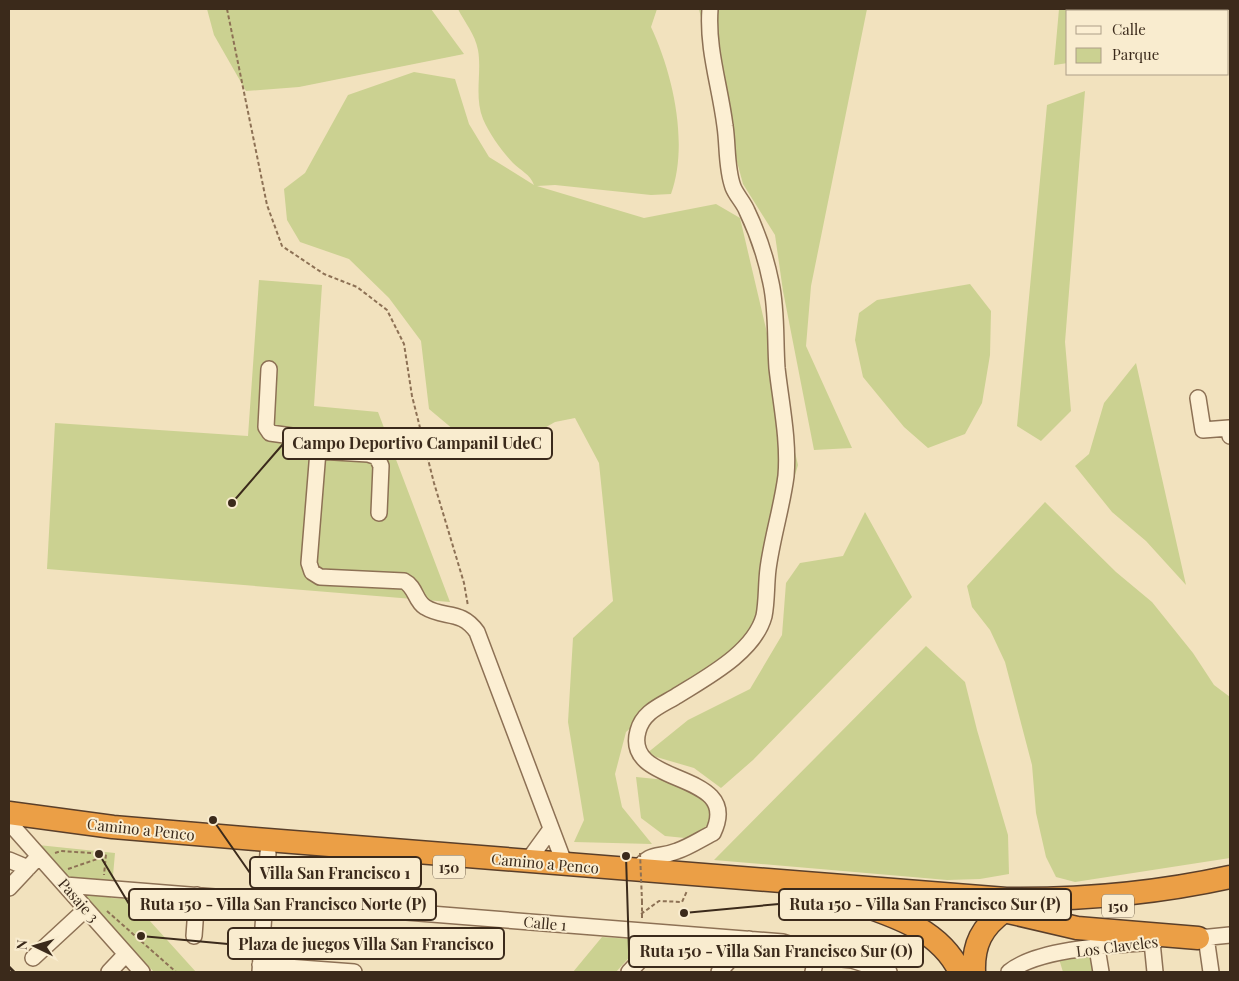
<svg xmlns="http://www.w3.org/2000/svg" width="1239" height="981" font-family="'Playfair Display',serif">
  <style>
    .green { fill: #cbd191 }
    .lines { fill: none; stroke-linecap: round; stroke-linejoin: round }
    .minor-casing { stroke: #8d7155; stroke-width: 18 }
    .highway-casing { stroke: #5a3f2a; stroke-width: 25 }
    .path { stroke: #8d7155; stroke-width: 2; stroke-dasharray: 4 2.5; stroke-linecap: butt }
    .minor { stroke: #fcefd3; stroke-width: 15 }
    .highway { stroke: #eb9f46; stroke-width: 22 }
    .rail { stroke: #3b2a1b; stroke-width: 3; stroke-dasharray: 9 9; stroke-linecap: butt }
    .path-bridge { stroke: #8d7155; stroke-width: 2; stroke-dasharray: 4 2.5; stroke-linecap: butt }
    .labels { text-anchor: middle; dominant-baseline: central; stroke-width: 4; stroke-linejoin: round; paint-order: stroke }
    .shield { fill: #f9eccf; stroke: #746451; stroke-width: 1 }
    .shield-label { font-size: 14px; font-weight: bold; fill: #3b2a1b }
    .street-label { font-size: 15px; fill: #3b2a1b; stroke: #f9eccf }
    .leader { fill: none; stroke: #3b2a1b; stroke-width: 2 }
    .callout-dot { fill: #3b2a1b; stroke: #f9eccf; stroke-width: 2 }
    .callout { fill: #f9eccf; stroke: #3b2a1b; stroke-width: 2 }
    .callout-label { font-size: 16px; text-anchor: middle; font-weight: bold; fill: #3b2a1b }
  </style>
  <rect width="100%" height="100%" fill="#f2e2be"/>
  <path class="green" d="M207,9H431L464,54L299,87L246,91L214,35Z
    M458,9H657L651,27C673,74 689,144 671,194L651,195L555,185L537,186L644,218L716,204L740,218L798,465L772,553L761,629L664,698L626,732L615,774L622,807L652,844L574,842L584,820L568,722L573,638L613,601L599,463L575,418L555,422L511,447L460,435L429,409L421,341L389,298L349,259L300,242L287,220L284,189L305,173L348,95L414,72L455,79L469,124L489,157L534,185C530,174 521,171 513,163C501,150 490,135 483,119C474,97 482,72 478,50C475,34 465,23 458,9Z
    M699,9H867L811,286L806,346L852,448L814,450L783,291L775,235L743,184L715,80Z
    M1059,9H1116V11H1068V63L1054,65Z
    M1085,91L1065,342L1071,411L1041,441L1017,426L1047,105Z
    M259,280L322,285L314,406L378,412L450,602L47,569L55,423L248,436Z
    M970,284L991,311L990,355L982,403L965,434L928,448L904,427L863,377L855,340L859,313L877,300Z
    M1136,363L1186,585L1146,541L1112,512L1075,466L1089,454L1104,403Z
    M1045,502L1116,572L1152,602L1193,653L1214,685L1230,697V858L1075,882L1056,877L1046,857L1036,813L1032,765L1005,662L990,630L972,607L967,586Z
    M865,512L912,597L753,760L721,788L694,768L646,754L688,720L750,689L782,635L786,583L800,563L843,556Z
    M926,646L965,682L977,730L1008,835L1009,874L980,879L947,880L714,860Z
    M636,777L666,780L697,787L719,812L695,839L665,836L641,818Z
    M38,845L115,853L111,898L130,899L196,972H154L66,879Z
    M602,937L645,940L616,972H573Z
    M1093,955L1096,972H1063L1059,959Z"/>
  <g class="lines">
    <defs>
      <path id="minor" d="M269,369L266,427L270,433L299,437L309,441L318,451L309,563L312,572L320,577L404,581C416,587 415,601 425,607C444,619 461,609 477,632L565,865
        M1198,398L1203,430L1229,428L1230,436
        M318,451L368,454L377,457L381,466L379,513
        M15,829L142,972
        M9,860L28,868
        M527,862L551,829
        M636,871C652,850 657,859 677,851C689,847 701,839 713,833C744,769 622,788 638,731C643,712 660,706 675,697C705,678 754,653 764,616C767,601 766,585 768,569C772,538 782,507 786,476C789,440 781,404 777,368C775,340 777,310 771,283C766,258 758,234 747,211C744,203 736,195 733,187C726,168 728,145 725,126C720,86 707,49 710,9
        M65,885L783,942L801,948L813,956
        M9,888L39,856
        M194,936L197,895
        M1206,937L1211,972
        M1190,939L1230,935
        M1152,942L1155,972
        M1097,948L1101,972
        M813,956L852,960L889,972
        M33,958L86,909
        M260,965L354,972
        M109,972L126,954
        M260,972L268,853
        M629,972L666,933
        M719,972L749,939
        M813,972L815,963L813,956
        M1009,972C1038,948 1116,945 1155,942"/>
      <path id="highway" d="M9,813L113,827L255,839L1006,899C1082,900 1157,893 1230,877
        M845,899C888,914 939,927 960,972
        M1004,911L1077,928L1198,938
        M974,972C973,944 982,927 1004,911"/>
    </defs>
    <use href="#minor" class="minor-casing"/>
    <use href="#highway" class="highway-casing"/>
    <path class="path" d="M227,9L267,205L282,246L324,274L357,287L387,310L404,344L412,396L434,483L464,583L468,606
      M55,853L61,851L106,854L104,875
      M68,869L106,856
      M642,901V919
      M107,911L176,972
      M641,914L659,901L682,902L687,891"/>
    <use href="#minor" class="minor"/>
    <use href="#highway" class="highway"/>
    <path class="rail" d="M9,967L14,972"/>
    <path class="path-bridge" d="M640,853L642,901"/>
  </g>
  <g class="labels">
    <g class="shield">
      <rect x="433" y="855.5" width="32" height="23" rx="4"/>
      <rect x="1102" y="894.5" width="32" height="23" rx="4"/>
    </g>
    <g class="shield-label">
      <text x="449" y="867">150</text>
      <text x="1118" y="906">150</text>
    </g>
    <g class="street-label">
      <text transform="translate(141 829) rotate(6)">Camino a Penco</text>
      <text transform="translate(545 863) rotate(5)">Camino a Penco</text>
      <text transform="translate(79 900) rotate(49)">Pasaje 3</text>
      <text transform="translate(545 923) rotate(5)">Calle 1</text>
      <text transform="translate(1117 946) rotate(-7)">Los Claveles</text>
    </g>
  </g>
  <path class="leader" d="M232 503L283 444M213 820L250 873M684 913L779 904M99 854L129 904M141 936L228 944M626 856L629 951"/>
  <g class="callout-dot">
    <circle cx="232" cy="503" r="5"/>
    <circle cx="213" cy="820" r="5"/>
    <circle cx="684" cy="913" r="5"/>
    <circle cx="99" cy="854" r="5"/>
    <circle cx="141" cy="936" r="5"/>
    <circle cx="626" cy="856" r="5"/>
  </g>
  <g class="callout">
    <rect x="283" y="428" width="269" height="31" rx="5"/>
    <rect x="250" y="857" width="171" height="31" rx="5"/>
    <rect x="779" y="889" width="292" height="31" rx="5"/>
    <rect x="129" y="889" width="307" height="31" rx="5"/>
    <rect x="228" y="928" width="276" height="31" rx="5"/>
    <rect x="629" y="936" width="294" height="31" rx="5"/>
  </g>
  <g class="callout-label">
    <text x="417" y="449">Campo Deportivo Campanil UdeC</text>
    <text x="335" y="879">Villa San Francisco 1</text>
    <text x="925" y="910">Ruta 150 - Villa San Francisco Sur (P)</text>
    <text x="283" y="910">Ruta 150 - Villa San Francisco Norte (P)</text>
    <text x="366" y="950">Plaza de juegos Villa San Francisco</text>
    <text x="776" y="957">Ruta 150 - Villa San Francisco Sur (O)</text>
  </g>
  <rect width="1239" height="981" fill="none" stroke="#3b2a1b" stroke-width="20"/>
  <rect x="1066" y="10" width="162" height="65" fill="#f9eccf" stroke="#ad9e87"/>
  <rect x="1076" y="26" width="25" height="8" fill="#fcefd3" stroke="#ad9e87"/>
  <text x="1112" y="35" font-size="15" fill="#3b2a1b">Calle</text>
  <rect x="1076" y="48" width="25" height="15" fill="#cbd191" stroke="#ad9e87"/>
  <text x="1112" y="60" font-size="15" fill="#3b2a1b">Parque</text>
  <g transform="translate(35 946) rotate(275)" stroke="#f9eccf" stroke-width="4" paint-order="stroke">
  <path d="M0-4L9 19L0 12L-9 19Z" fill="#3b2a1b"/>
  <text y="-8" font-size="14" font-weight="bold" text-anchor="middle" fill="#3b2a1b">N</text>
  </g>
</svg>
